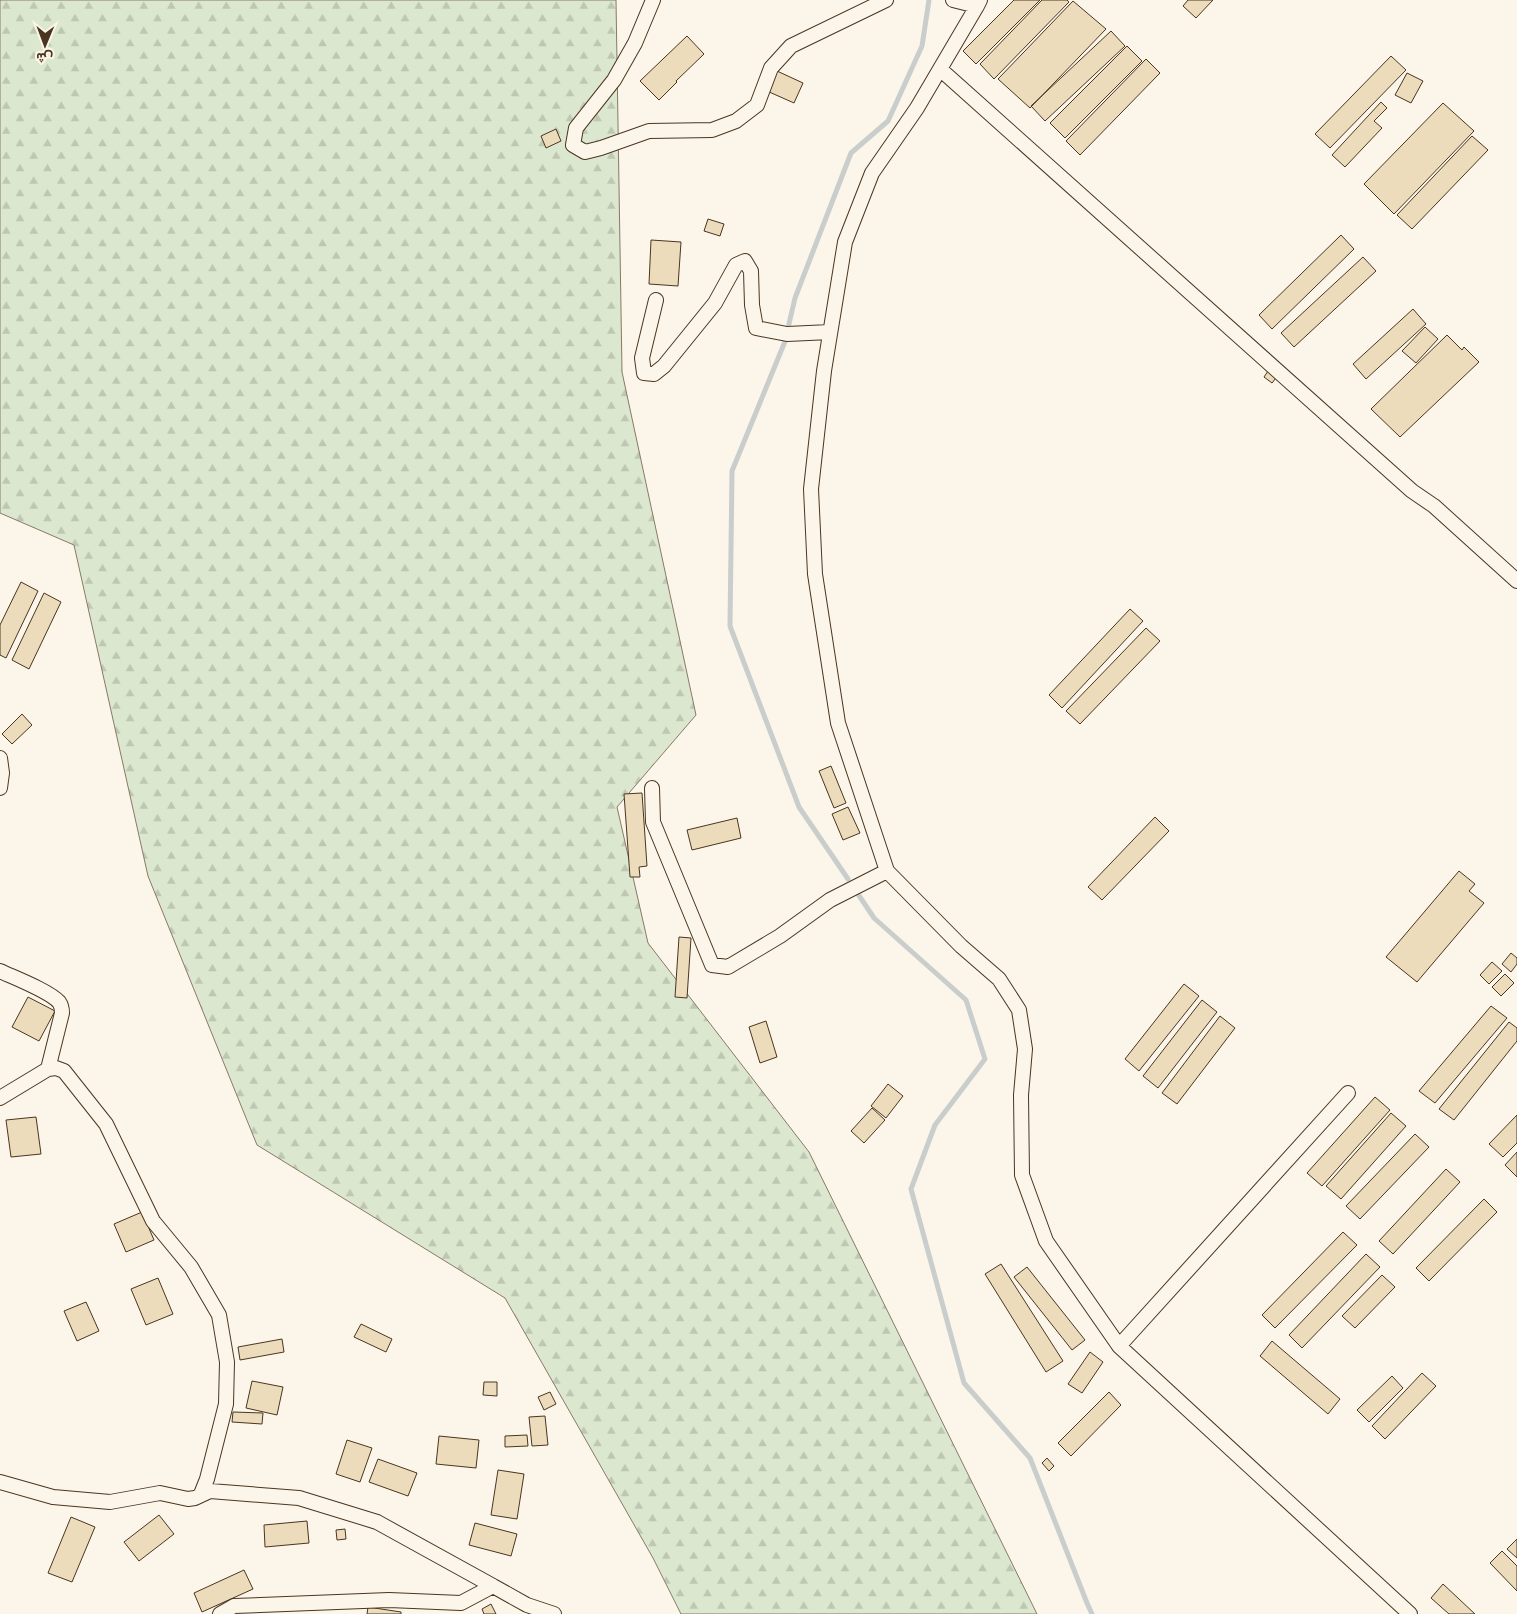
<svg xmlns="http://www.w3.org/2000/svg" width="1517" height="1614" font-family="Jost,Vazirmatn,sans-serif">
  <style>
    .forest { fill: url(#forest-firs); stroke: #887966 }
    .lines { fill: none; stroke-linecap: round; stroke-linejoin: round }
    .stream { stroke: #c9cecd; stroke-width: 5 }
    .building { fill: #ecdcbc; stroke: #4a3520 }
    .street-casing { stroke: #4a3520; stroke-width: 16 }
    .street { stroke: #fbf6e9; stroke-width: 14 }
  </style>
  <defs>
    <pattern id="forest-firs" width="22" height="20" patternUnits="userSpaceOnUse" patternTransform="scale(1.25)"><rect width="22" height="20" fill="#dce7d0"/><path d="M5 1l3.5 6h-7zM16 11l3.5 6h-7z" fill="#bec7b2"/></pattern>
  </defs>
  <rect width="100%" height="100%" fill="#fbf6e9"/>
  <path class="forest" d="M0,0H616L622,372L696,715L617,807L648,943L809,1152L1037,1614H681L653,1558L505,1298L257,1145L148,876L74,545L0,513Z"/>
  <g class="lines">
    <path class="stream" d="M788,328L795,298L851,153L888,121L922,46L929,0
      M786,339L732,471L730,626L799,807L848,879
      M858,894L874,918L966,1000L985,1059L935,1125L911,1189L964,1383L1030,1458L1087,1603L1092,1614"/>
  </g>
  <path class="building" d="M1014,0H1040L976,64L963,51Z
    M1042,0H1067L1069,2L994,79L980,64Z
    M1188,0H1213L1196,18L1183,6Z
    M1073,1L1106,29L1030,108L998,79Z
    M1111,31L1125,46L1045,121L1031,106Z
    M687,36L704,54L676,81L677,82L659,100L640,81Z
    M1127,46L1142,61L1065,138L1050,123Z
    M1391,56L1406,70L1330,148L1315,134Z
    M1146,59L1160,73L1080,155L1066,141Z
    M777,71L803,83L794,103L767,91Z
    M1407,73L1423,81L1411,103L1395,95Z
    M1381,102L1387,108L1374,121L1382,128L1345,167L1332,155Z
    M1443,103L1474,131L1394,214L1364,184Z
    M556,129L561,141L546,148L541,136Z
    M1472,136L1488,150L1412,229L1397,215Z
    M708,219L724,224L720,236L704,231Z
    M1341,235L1354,249L1272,329L1259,315Z
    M651,240L681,242L678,286L649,284Z
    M1363,257L1376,271L1294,347L1281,333Z
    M1413,309L1426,324L1366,379L1353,364Z
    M1425,327L1438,339L1416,363L1402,351Z
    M1447,335L1462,350L1464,347L1479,362L1400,437L1371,409Z
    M1270,368L1279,374L1272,383L1264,377Z
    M21,582L38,591L6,658L0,655V625Z
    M44,593L61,602L29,669L12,660Z
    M1130,609L1143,621L1062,708L1049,695Z
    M1146,628L1160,641L1080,724L1066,711Z
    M22,714L32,725L12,744L2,734Z
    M831,766L846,803L834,808L819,771Z
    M642,793L647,866L639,867L640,877H630L624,794Z
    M848,807L860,833L843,840L832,814Z
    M1155,817L1169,831L1102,900L1088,887Z
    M737,818L741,838L692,850L687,830Z
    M1459,871L1475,884L1469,891L1484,903L1417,982L1386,957Z
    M679,937L691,938L687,998L675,997Z
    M1511,953L1517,958V964L1511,972L1502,964Z
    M1492,962L1502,971L1489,984L1480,975Z
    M1505,974L1514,983L1501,996L1492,987Z
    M1184,984L1199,996L1139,1071L1125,1059Z
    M28,997L55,1011L39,1041L12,1027Z
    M1202,1000L1217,1012L1158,1088L1143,1076Z
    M1491,1006L1507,1018L1435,1103L1419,1091Z
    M1220,1016L1235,1028L1177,1104L1162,1093Z
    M766,1021L777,1057L760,1063L749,1027Z
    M1509,1022L1517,1028V1041L1454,1120L1439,1109Z
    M888,1084L903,1096L886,1118L871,1106Z
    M1375,1097L1390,1110L1322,1186L1307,1173Z
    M872,1108L885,1120L864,1143L851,1131Z
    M1391,1113L1406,1126L1341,1199L1326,1186Z
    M1517,1115V1143L1503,1157L1489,1144Z
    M36,1117L41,1154L11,1157L6,1120Z
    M1415,1134L1429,1147L1360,1219L1346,1206Z
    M1517,1152V1177L1505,1165Z
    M1446,1169L1460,1182L1393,1254L1379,1241Z
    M1484,1199L1497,1212L1429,1281L1416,1268Z
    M142,1212L154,1240L126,1252L114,1224Z
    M1343,1232L1357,1245L1275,1328L1262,1315Z
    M1366,1254L1380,1267L1302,1348L1289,1335Z
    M1001,1264L1063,1361L1046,1372L985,1274Z
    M1027,1267L1085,1340L1072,1350L1014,1277Z
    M1382,1275L1395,1287L1355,1328L1342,1316Z
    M158,1278L173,1314L146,1325L131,1289Z
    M86,1302L99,1331L77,1341L64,1311Z
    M361,1324L392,1339L386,1352L354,1337Z
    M282,1339L284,1352L240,1360L238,1347Z
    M1272,1341L1340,1399L1328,1414L1260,1356Z
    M1090,1352L1103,1362L1082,1393L1068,1384Z
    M1422,1373L1436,1386L1385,1439L1372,1426Z
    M1392,1376L1403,1388L1369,1422L1357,1410Z
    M252,1381L283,1387L277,1415L246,1408Z
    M484,1382H497V1396L483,1395Z
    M550,1392L556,1404L544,1410L538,1397Z
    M1109,1392L1121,1405L1071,1456L1058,1443Z
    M233,1412L263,1413L262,1424L232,1422Z
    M545,1416L548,1445L532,1446L529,1417Z
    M527,1435L528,1446L505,1447V1436Z
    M439,1436L479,1440L476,1468L436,1464Z
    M347,1440L372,1448L360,1482L336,1474Z
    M1047,1458L1054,1466L1049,1471L1042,1463Z
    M378,1459L417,1473L408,1496L369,1482Z
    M498,1470L524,1474L517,1519L491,1515Z
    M159,1515L174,1534L139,1561L124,1542Z
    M71,1517L95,1527L72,1582L48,1573Z
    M307,1521L309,1543L265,1547L264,1525Z
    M475,1523L517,1534L511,1556L469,1545Z
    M345,1529L346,1539L337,1540L336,1530Z
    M1517,1539V1558L1507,1549Z
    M1502,1551L1517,1566V1591L1490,1563Z
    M244,1570L253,1589L202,1612L194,1593Z
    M1443,1584L1475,1614H1449L1431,1598Z
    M491,1604L496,1614H484L482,1609Z
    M368,1607L401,1612V1614H367Z"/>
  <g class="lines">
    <defs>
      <path id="street" d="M653,0L635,43L614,80L576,128L573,145L585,152L601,148L649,131L712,130L736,121L757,105L771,68L791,46L886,0
        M953,0L977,6L980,0
        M977,6L917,108L872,173L845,242L824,371L811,489L815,574L838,723L887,871L961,946L999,979L1019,1010L1025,1049L1021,1095L1022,1175L1046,1241L1119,1346L1410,1614
        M940,69L1412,491L1434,506L1517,581
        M656,300L642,358L644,373L654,374L664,366L715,303L736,265L745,261L751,271L752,305L756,328L787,334L830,332
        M0,758L2,773L0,788
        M652,788L653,822L712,965L728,967L780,936L830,900L887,871
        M0,971C15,978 49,991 59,1002C62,1006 62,1009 62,1013L48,1069
        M0,1098L48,1069L56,1068L64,1071L106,1124L153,1221L191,1267L219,1315L227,1362L226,1404L207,1479L201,1494
        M1119,1346L1348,1093
        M0,1482L53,1497L110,1502L160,1493L188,1499L195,1498L210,1491L299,1498L377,1522L493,1586L461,1603L389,1600L234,1606L220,1614
        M493,1586L527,1605L554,1614"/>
    </defs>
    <use href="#street" class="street-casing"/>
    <use href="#street" class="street"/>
  </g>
  <g transform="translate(45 45) rotate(181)" stroke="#fbf6e9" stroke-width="4" paint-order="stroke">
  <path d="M0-4L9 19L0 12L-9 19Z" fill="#4a3520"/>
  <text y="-8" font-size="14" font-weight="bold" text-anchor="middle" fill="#4a3520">ش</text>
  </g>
</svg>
